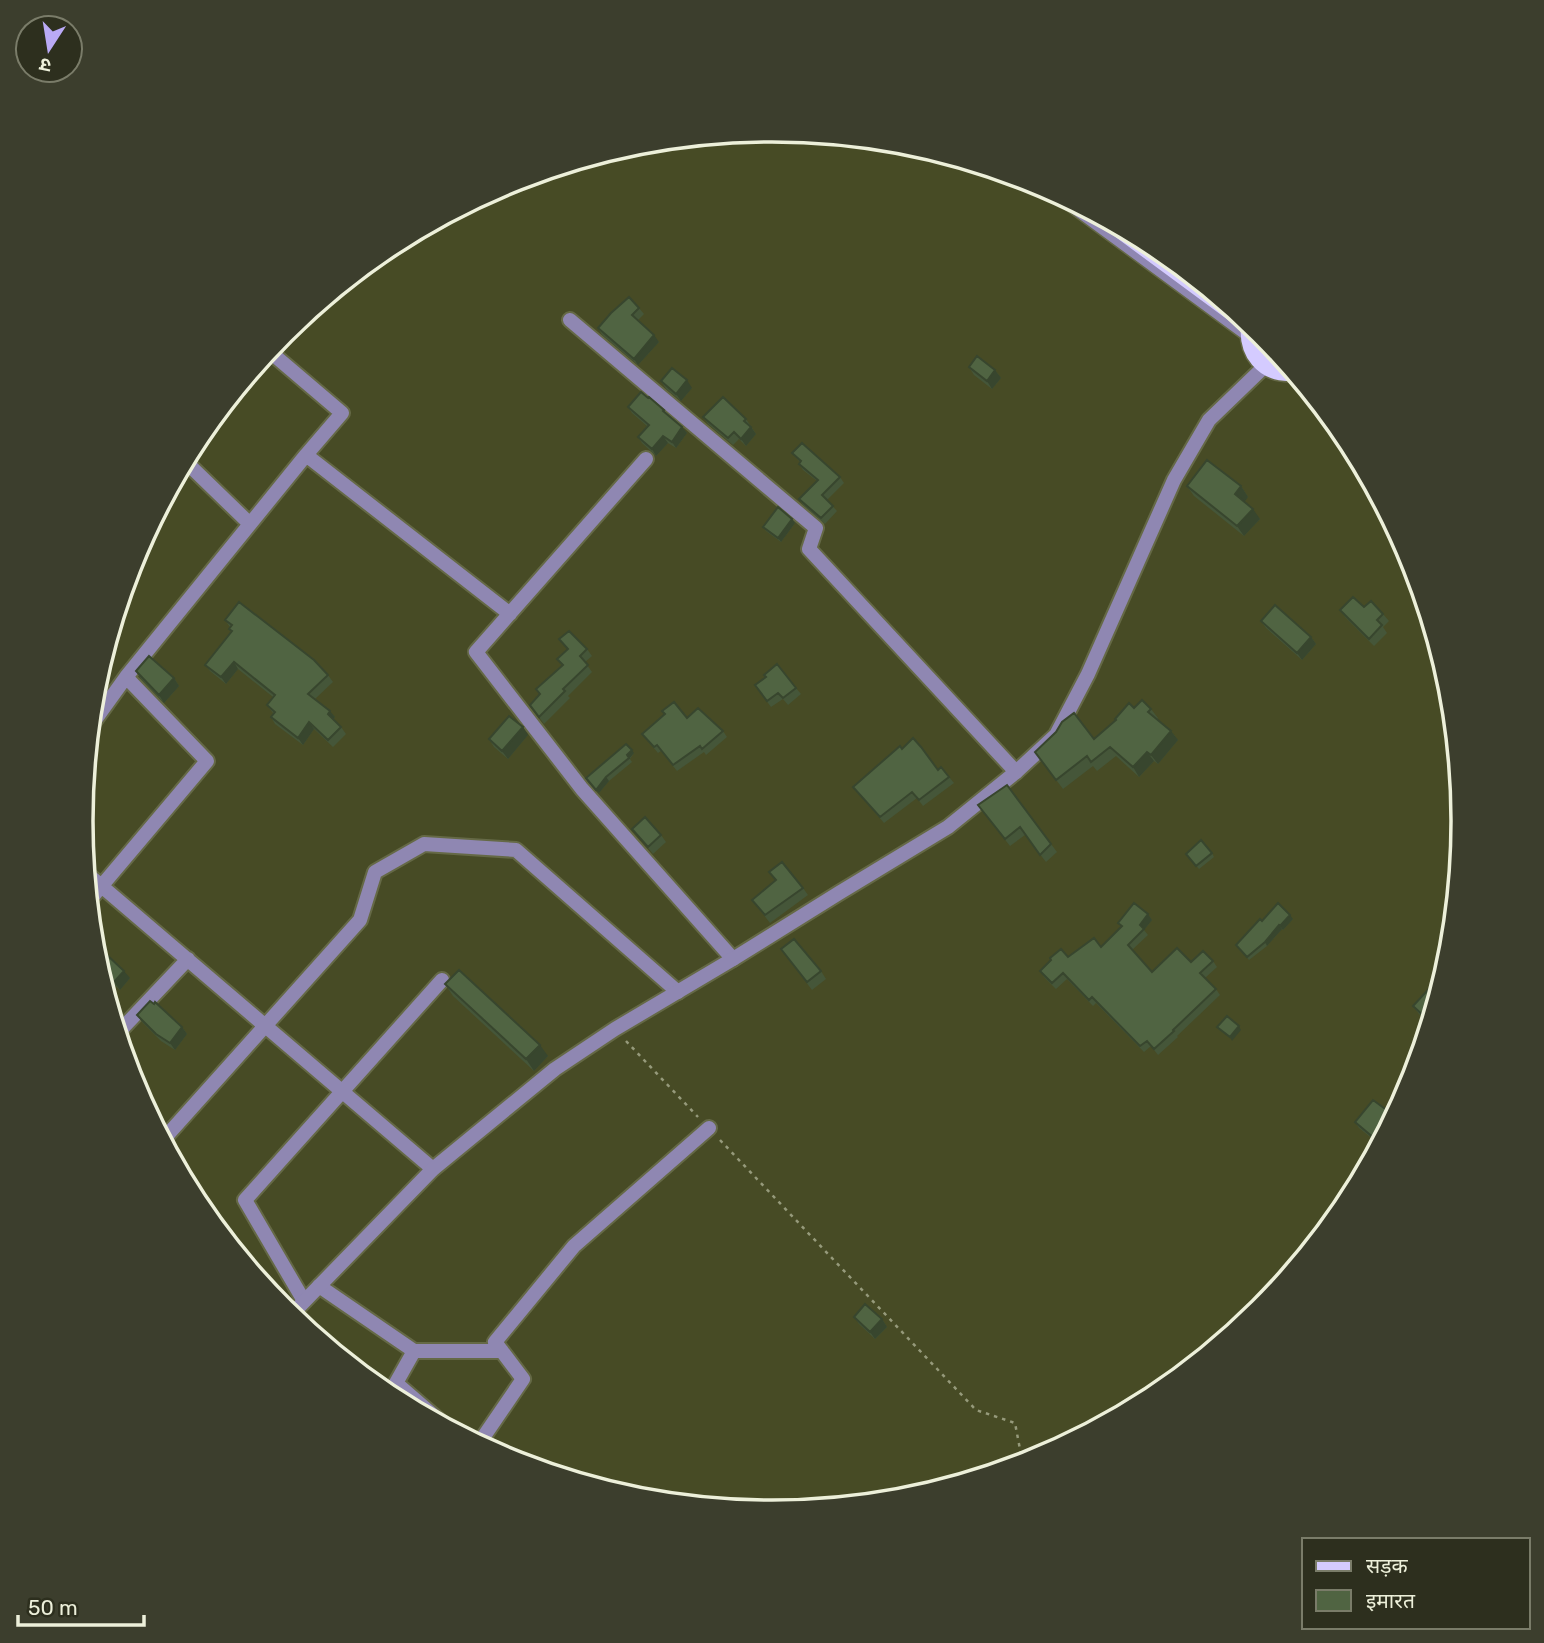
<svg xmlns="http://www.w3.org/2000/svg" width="1544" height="1643" font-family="Rubik,'Noto Sans Devanagari',sans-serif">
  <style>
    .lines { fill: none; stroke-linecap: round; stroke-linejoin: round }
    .service-casing { stroke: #656946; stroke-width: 11 }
    .minor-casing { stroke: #656946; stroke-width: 18 }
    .tertiary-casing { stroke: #656946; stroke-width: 18 }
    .primary-casing { stroke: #656946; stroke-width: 21 }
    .path { stroke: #969a7b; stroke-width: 2.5; stroke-dasharray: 3.5 5; stroke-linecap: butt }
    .service { stroke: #8f87b2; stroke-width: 8 }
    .minor { stroke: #8f87b2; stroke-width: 14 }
    .tertiary { stroke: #8f87b2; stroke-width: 14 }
    .primary { stroke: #d4cbff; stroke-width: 18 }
    .wall { fill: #455639 }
    .shaded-wall { fill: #38462e }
    .building { fill: #506442; stroke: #38462e; stroke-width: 2 }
    .rim { fill: none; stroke: #edf0da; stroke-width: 3.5 }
  </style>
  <rect width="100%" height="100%" fill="#474b25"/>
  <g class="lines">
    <defs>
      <path id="service" d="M1036,182L1248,338"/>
      <path id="minor" d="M570,320L816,528L809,549L1016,772
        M268,350L342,413L306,455
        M646,459L476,652L582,789L733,959
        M185,461L250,524
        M126,677L306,455L510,614
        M85,872L433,1169
        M88,902L207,761L126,677L90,727
        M117,1034L188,959
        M162,1141L360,920L375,872L424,844L516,850L678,992
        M319,1286L414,1351
        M304,1301L245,1200L442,980
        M449,1429L396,1383L414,1351H502
        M478,1445L523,1379L495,1342L574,1246L709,1128"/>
      <path id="tertiary" d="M290,1316L433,1169L555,1069L615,1029L733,959L839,893L948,827L1016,772L1056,735L1088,674L1174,480L1209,420L1266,365"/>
      <path id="primary" d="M1109,221L1250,325
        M1250,324C1247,352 1263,374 1293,372"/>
    </defs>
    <use href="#service" class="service-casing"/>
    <use href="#minor" class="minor-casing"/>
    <use href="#tertiary" class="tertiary-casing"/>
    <use href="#primary" class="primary-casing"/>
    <path class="path" d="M626,1041L698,1117
      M720,1140L976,1410L1015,1423L1023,1465"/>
    <use href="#service" class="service"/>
    <use href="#minor" class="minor"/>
    <use href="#tertiary" class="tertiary"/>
    <use href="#primary" class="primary"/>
  </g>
  <path class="wall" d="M639,308L644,314L638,320L659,342L638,365L602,335L598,328Z
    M969,367L995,370L1001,378L992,389L974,375Z
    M661,381L692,388L681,401L666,389Z
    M628,407L668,415L682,427L687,433L676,448L668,443L656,456L642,443L638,437L647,426L632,413Z
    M703,417L746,419L756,434L746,446L739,439L733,445L708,424Z
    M792,453L840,477L844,483L827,500L837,511L825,524L803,505L799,499L817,481L803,470L799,464L800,462Z
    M1187,486H1241L1248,497L1244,502L1260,519L1244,536L1194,496Z
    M792,519L795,523L781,542L766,531L763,527Z
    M1364,607L1383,614L1389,621L1383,627L1387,633L1374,646L1345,617L1340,610Z
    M225,620L328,675L333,682L315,699L335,717L333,720L341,727L346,734L333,747L314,729L303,745L275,724L271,717L273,713L267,705L273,697L238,669L226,684L210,671L205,665L231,632L229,629L230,627Z
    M1261,621L1311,637L1316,644L1302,660L1266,628Z
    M559,639L587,649L592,656L585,662L592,672L568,696L570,698L544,724L530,705L540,695L536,689L562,666L557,659L568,650Z
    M136,671L174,678L179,686L164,703L141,679Z
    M755,685L796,688L801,694L788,705L783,699L771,707Z
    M1134,708L1151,709L1158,718L1157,719L1171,731L1178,740L1158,764L1154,761L1139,777L1116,756L1097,771L1093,766L1063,789L1035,752L1094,739Z
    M687,718L723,731L727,737L706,755L704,752L677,771L661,751L658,753L642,734Z
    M528,735L508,759L494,747L489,739Z
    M902,749L938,770L941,767L954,783L923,806L917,798L884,823L853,787Z
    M634,753L630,759L632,762L609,781L599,793L586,778Z
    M1007,785L1057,852L1046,862L1025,835L1010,846L978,805Z
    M632,829L661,835L666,842L653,854Z
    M1212,853L1214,857L1199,869L1186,854Z
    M803,888L808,895L770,923L752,900Z
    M1148,914L1152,920L1144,930L1148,935L1132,950L1152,972L1191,962L1213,961L1217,967L1205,978L1216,989L1220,995L1177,1036L1178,1037L1158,1055L1151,1046L1144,1052L1096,1003L1093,1006L1067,979L1056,989L1044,977L1040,971L1068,957L1101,947L1121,927L1118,923Z
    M1293,919L1283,930L1282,929L1267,946L1249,960L1236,945L1262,921Z
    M781,949L821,971L826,979L812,990Z
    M97,968L130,978L120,990L102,974Z
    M445,984L548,1056L534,1071L453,996Z
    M1442,984L1430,1024L1419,1014L1413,1006Z
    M137,1015L182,1027L187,1034L175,1050L161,1041L142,1022Z
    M1392,1114L1394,1117L1379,1144L1359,1128L1355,1122Z
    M854,1317L882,1319L887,1327L875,1339L859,1324Z"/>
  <path class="shaded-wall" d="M654,335L659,342L638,365L634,359Z
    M995,370L1001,378L992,389L987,381Z
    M687,380L692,388L681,401L676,394Z
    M682,427L687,433L676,448L672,442Z
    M751,427L756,434L746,446L741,439Z
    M663,436L668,443L656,456L652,449Z
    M1241,486L1248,497L1243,504L1235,494Z
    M1253,509L1260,519L1244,536L1237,526Z
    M792,519L795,523L781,542L778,538Z
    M1311,637L1316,644L1302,660L1297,653Z
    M234,662L238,669L226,684L221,677Z
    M174,678L179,686L164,703L159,695Z
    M330,711L335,717L332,721L328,714Z
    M309,722L314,729L303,745L298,738Z
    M523,727L528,735L508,759L502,751Z
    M1171,731L1178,740L1158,764L1151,755Z
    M632,750L634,753L629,759L627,755Z
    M1147,752L1154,761L1139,777L1133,767Z
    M606,777L609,781L599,793L596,790Z
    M1148,914L1152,920L1144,930L1140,925Z
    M1290,915L1293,919L1283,930L1280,926Z
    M1279,925L1282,929L1267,946L1265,942Z
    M124,971L130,978L120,990L114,982Z
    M1434,1009L1430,1023L1426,1018Z
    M1239,1026L1241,1030L1232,1041L1230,1037Z
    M182,1027L187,1034L175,1050L170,1043Z
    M540,1045L548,1056L534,1071L526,1059Z
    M1392,1114L1394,1117L1379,1144L1374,1138Z
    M882,1319L887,1327L875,1339L870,1332Z"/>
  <path class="building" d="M629,297L639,308L632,315L654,335L634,359L598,328L611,313Z
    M977,356L995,370L987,381L969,367Z
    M672,368L687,380L676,394L661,381Z
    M641,392L648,398L649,397L664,410L663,411L682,427L672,442L663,436L652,449L638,437L649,425L628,407Z
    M723,397L746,419L744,421L751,427L741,439L734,432L728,438L703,417Z
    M802,443L840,477L822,495L833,506L821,518L799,499L818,480L799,464L801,461L792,453Z
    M1207,460L1241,486L1235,494L1253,509L1237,526L1187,486Z
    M778,507L792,519L778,538L763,527Z
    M1353,597L1364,607L1371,601L1383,614L1377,620L1382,625L1369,639L1340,610Z
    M239,602L314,660L328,675L308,694L330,711L328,714L341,727L328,740L309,722L298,738L271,717L275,712L267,705L275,695L234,662L221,677L205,665L232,631L229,629L232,625L225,620Z
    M1275,605L1311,637L1297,653L1261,621Z
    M569,631L587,649L580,656L588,665L563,689L565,691L539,717L530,705L540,694L536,689L563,665L557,659L568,649L559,639Z
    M149,656L174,678L159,695L136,671Z
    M777,664L796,688L783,698L778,693L767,701L755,685L766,677L764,675Z
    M1142,700L1151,709L1148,712L1171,731L1151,755L1147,752L1133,767L1110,747L1091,762L1087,756L1056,780L1035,752L1056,732L1062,722L1074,713L1094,739L1116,720L1115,719L1129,703L1134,708Z
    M674,702L687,718L698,708L723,731L702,749L700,746L673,765L657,745L654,747L642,734L665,714L662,711Z
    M509,716L523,727L502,751L489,739Z
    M913,738L921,747L938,770L941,767L949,777L919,800L912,792L880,817L853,787L900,746L902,749Z
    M626,744L632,750L627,755L629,758L606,777L596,790L586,778Z
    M1007,785L1051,844L1040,855L1020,827L1005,839L978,805Z
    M645,817L661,835L648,847L632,829Z
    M1201,840L1212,853L1196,866L1186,854Z
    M782,862L803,888L765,915L752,900L776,880L769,872Z
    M1134,903L1148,914L1140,925L1144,929L1128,945L1152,972L1177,948L1191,962L1203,951L1213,961L1200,973L1216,989L1173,1030L1174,1031L1154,1049L1147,1041L1140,1046L1092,997L1089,1000L1063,973L1052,983L1040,971L1051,960L1050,958L1061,949L1068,957L1094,938L1101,947L1122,926L1118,923Z
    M1278,903L1290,915L1280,926L1279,925L1265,942L1247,957L1236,945L1260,919L1262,921Z
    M794,939L821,971L807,982L781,949Z
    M107,955L124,971L114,982L97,966Z
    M459,970L540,1045L526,1059L445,984Z
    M1437,980L1442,984L1434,1009L1426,1018L1413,1006Z
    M150,1001L154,1004L155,1002L182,1027L170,1043L156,1034L137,1015Z
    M1227,1016L1239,1026L1230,1037L1217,1027Z
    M1373,1100L1392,1114L1374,1138L1355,1122Z
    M865,1304L882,1319L870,1332L854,1317Z"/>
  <path d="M0 0H1544V1643H0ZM93 821a679 679 0 1 1 1358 0a679 679 0 1 1-1358 0Z" fill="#3c3e2d" fill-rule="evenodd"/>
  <path class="rim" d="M93 821a679 679 0 1 1 1358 0a679 679 0 1 1-1358 0Z"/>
  <rect x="1302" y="1538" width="228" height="91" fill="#2d2f1e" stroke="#7a7c69" stroke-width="2"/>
  <rect x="1316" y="1561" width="35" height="10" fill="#d4cbff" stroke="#7a7c69" stroke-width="2"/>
  <text x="1366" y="1573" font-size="21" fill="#edf0da">सड़क</text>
  <rect x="1316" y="1590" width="35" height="21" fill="#506442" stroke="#7a7c69" stroke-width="2"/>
  <text x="1366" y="1608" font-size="21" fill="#edf0da">इमारत</text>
  <g transform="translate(49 49) rotate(192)"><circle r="33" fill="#2d2f1e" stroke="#7a7c69" stroke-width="2"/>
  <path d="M0-5L12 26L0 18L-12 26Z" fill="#baaaf6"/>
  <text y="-10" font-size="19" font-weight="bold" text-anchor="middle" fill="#edf0da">उ</text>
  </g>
  <path d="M18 1615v10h126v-10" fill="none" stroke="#edf0da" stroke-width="3.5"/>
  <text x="28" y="1615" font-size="21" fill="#edf0da" stroke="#2d2f1e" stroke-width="5" paint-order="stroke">50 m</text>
</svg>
